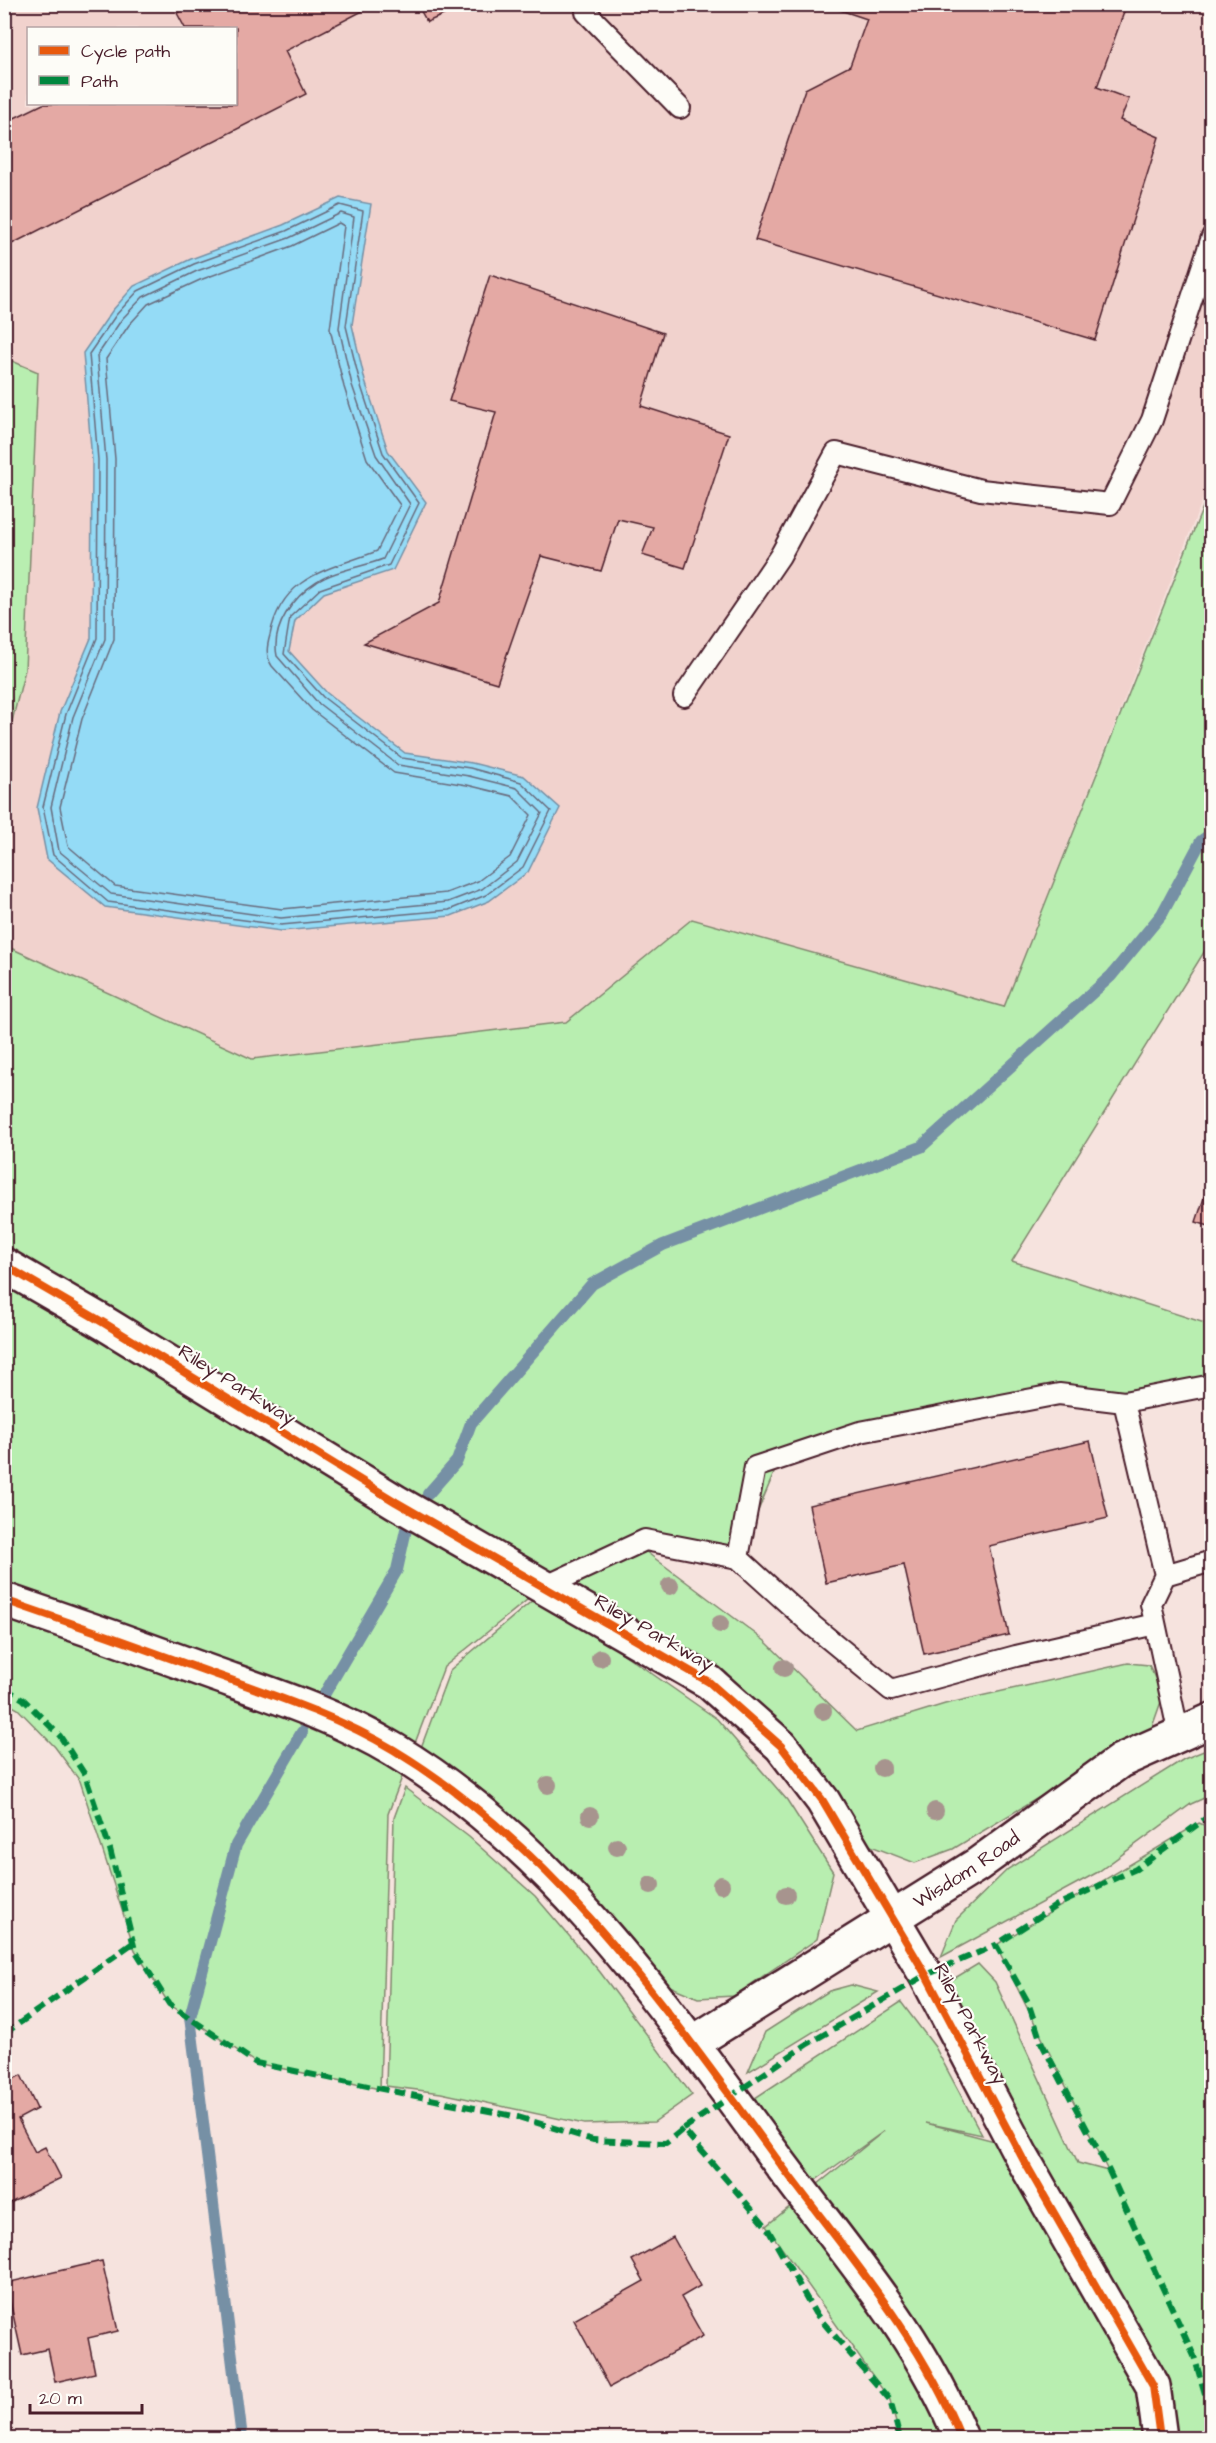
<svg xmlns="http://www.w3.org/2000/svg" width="1216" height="2443" font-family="'Architects Daughter',sans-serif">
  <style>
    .built { fill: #f1d2cd; fill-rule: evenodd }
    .green { fill: #b8eeb0; stroke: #81866e; stroke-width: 1.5 }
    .water { fill: #94dbf6; stroke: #7690a5; stroke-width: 1.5 }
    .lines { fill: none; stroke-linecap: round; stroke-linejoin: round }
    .shore { stroke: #686a7c; stroke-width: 1.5 }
    .stream { stroke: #7690a5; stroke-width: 12 }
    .building { fill: #e4a9a4; stroke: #4a1f2b; stroke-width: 1.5 }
    .service-casing { stroke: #4a1f2b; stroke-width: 24 }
    .minor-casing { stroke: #4a1f2b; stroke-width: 38 }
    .tertiary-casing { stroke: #4a1f2b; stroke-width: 38 }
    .service { stroke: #fdfcf7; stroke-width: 20 }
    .minor { stroke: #fdfcf7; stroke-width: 33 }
    .tertiary { stroke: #fdfcf7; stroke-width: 33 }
    .quiet { stroke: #00873e; stroke-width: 6; stroke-dasharray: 12 6; stroke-linecap: butt }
    .cycleway-casing { stroke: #fdfcf7; stroke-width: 11 }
    .cycleway { stroke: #e8590c; stroke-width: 8 }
    .tree { fill: #a7948e }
    .labels { text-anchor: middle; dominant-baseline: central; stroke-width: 4.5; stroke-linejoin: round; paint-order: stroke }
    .street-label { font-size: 20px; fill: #4a1f2b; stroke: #fdfcf7 }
  </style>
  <rect width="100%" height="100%" fill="#f6e3de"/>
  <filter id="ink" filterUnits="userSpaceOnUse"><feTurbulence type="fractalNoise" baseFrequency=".0167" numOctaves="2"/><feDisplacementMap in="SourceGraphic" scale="12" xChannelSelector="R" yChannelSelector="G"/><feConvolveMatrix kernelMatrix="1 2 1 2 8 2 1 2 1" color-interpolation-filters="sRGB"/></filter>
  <g filter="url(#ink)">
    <path class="built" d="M5,5H1211V478L1004,1007L692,919L566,1022L252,1059L5,945V749L25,670L38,372L5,358ZM28,28H236V104H28Z"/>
    <path class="green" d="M5,358L38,372L25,670L5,749Z
      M1211,487V941L1012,1261L1211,1325V1384L1124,1402L969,1410L780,1459L738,1558L645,1540L542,1588L444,1667L388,1814L380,2089L256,2063L169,2004L135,1950L80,1781L55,1747L18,1709L5,1702L4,945L252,1059L566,1022L692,919L1004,1007Z
      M645,1551L765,1641L857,1731L945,1704L1128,1663L1149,1665L1163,1696L1151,1730L953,1849L915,1863L863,1843L763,1708L658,1637L566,1587Z
      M539,1595L717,1719L787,1800L833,1872L817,1939L734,1996L698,1998L653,1979L419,1753L450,1670Z
      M1211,1748V1795L1191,1804L1098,1872L941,1957L956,1920L1008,1869L1184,1759Z
      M405,1788L469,1837L535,1896L600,1972L692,2095L654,2122L584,2124L441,2093L386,2086L394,1818Z
      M1199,1823L1211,1828V2438H900L890,2400L766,2226L884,2131L809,2185L767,2124L755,2098L901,2002L935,2047L982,2135L926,2123L1044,2154L1020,2129L947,1994L950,1981L978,1964L995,1982L1078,2163L1108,2171L996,1945Z
      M851,1985L878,1992L748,2072L765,2032L829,1991Z"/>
    <path class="water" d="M340,198L371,204L352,325L365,381L388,451L426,502L393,570L324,593L295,621L289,651L327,693L405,753L472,763L524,776L560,808L528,872L489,901L451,916L281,931L105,907L47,859L37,808L60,712L91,638L92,460L83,353L112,311L134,286L191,259L283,225Z"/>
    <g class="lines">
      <path class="shore" d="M340,205L363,211L346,326L360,383L383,453L419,503L389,565L320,589L290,617L284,654L323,697L402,758L470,768L521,782L551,811L523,867L486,895L449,910L281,925L108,902L53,855L43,807L66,714L97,638L98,460L89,354L116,315L138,291L194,264L286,231Z
        M341,213L354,217L339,328L352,385L376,455L410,504L383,559C363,567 335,570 317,582C293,597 271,627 277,656L318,703L398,765L469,776L517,788L542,813L517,862L482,889L448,902L281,918L111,894L59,851L51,807L73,717L105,639L106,460L97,356L122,319L143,297L197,271L289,238Z
        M339,223L344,226L330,329L344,387L367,459L400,505L377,551C328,570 282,575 270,635C267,646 265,655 272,666L312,710L394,773L467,785L512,796L531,815L510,857L478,881L446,893L282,909L115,886L68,846L60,807L82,719L114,639L115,459L106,359L129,325L148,304L200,280L292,246Z"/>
      <path class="stream" d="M428,1494L457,1461L471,1423L592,1284L663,1245L921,1147L1111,976L1162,914L1201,841L1212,833
        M325,1693L397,1570L409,1516
        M242,2438L190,2017L236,1845L302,1732"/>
    </g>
    <path class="building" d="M193,4H376L285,51L306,94L4,248V123L43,104H236V28H185L177,13Z
      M417,4H469L427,22Z
      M822,4H1127L1097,87L1129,99L1120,120L1159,137L1095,340L755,240L805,89L850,66L867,19Z
      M490,275L663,333L641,406L729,434L685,568L642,555L653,527L618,519L601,571L541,556L497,683L364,643L439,603L496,412L449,401Z
      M1212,1174V1227L1196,1222Z
      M1090,1441L1108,1518L989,1546L1009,1635L924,1654L904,1565L826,1583L809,1505Z
      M21,2075L37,2109L18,2119L35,2152L45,2147L61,2178L4,2206V2084Z
      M673,2237L700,2286L681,2297L703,2336L610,2387L574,2320L644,2281L632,2260Z
      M102,2261L118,2331L88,2338L95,2373L55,2382L48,2349L22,2355L6,2283Z
      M536,2435L581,2438H535Z"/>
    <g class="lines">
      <defs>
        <path id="service" d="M586,4V12L680,108
          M684,696L780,556L836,453L981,490L1110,504L1152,420L1212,237
          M738,1558L755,1467L860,1432L1059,1394L1124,1402
          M1165,1575L1124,1402L1212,1385
          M542,1588L645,1540L738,1558L813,1626L891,1690L1016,1656L1155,1624
          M1179,1735L1151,1604L1165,1575L1212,1561"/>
        <g id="minor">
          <path id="s1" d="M691,2044L977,1865L1120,1761L1212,1720"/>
        </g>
        <path id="tertiary" d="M4,1265L104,1323L396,1502L709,1682L781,1746L823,1801L926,1975L1023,2159L1153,2386L1160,2438
          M4,1600C75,1624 146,1649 217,1675C276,1696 339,1717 394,1750C556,1848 665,2007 776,2158C842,2248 919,2333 961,2438"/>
      </defs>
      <use href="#service" class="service-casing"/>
      <use href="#minor" class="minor-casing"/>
      <use href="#tertiary" class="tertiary-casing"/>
      <use href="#service" class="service"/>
      <use href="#minor" class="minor"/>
      <use href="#tertiary" class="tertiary"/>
      <path class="quiet" d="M4,1688L23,1699L60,1736L85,1775L110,1849L135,1950L169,2004L256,2063L518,2117L593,2140L666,2143L683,2129L766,2226L815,2313L890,2400L900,2438
        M1212,1814L1136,1869L1057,1905L996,1945L1028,2002L1041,2042L1109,2171L1194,2356L1212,2418
        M4,2034L133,1943
        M683,2129L806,2045L926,1975L996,1945"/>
      <defs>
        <path id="cycleway" d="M4,1265L104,1323L396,1502L709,1682L781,1746L823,1801L926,1975L1023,2159L1153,2386L1160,2438
          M4,1600C75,1624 146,1649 217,1675C276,1696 339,1717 394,1750C556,1848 665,2007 776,2158C842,2248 919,2333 961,2438"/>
      </defs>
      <use href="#cycleway" class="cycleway-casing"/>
      <use href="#cycleway" class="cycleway"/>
    </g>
    <g class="tree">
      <circle cx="670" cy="1586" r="9"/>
      <circle cx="720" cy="1624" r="9"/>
      <circle cx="600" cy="1658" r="9"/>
      <circle cx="784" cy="1668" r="9"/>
      <circle cx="823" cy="1711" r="9"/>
      <circle cx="882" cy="1768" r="9"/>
      <circle cx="548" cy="1785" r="9"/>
      <circle cx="935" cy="1811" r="9"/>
      <circle cx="590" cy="1816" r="9"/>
      <circle cx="617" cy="1847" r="9"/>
      <circle cx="651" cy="1885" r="9"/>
      <circle cx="721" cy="1885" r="9"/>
      <circle cx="786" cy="1895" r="9"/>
    </g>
  </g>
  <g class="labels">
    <g class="street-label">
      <text transform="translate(237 1385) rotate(32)">Riley Parkway</text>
      <text transform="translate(654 1633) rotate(30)">Riley Parkway</text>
      <text stroke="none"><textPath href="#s1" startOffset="326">Wisdom Road</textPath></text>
      <text transform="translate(970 2024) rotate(62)">Riley Parkway</text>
    </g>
  </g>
  <rect width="1216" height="2443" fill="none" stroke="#fdfcf7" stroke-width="24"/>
  <rect x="12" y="12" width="1192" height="2419" fill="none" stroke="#4a1f2b" stroke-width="2" filter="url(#ink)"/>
  <rect x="27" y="27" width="210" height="78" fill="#fdfcf7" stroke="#b5a4a5" stroke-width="1.5"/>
  <rect x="39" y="46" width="30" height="9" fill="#e8590c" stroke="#b5a4a5" stroke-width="1.5"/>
  <text x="81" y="57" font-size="18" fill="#4a1f2b">Cycle path</text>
  <rect x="39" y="76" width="30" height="9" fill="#00873e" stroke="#b5a4a5" stroke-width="1.5"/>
  <text x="81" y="87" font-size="18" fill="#4a1f2b">Path</text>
  <path d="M30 2404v9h112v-9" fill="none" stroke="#4a1f2b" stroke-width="3"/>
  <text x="39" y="2404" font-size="18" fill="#4a1f2b" stroke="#fdfcf7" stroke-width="4.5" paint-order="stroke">20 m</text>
</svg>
